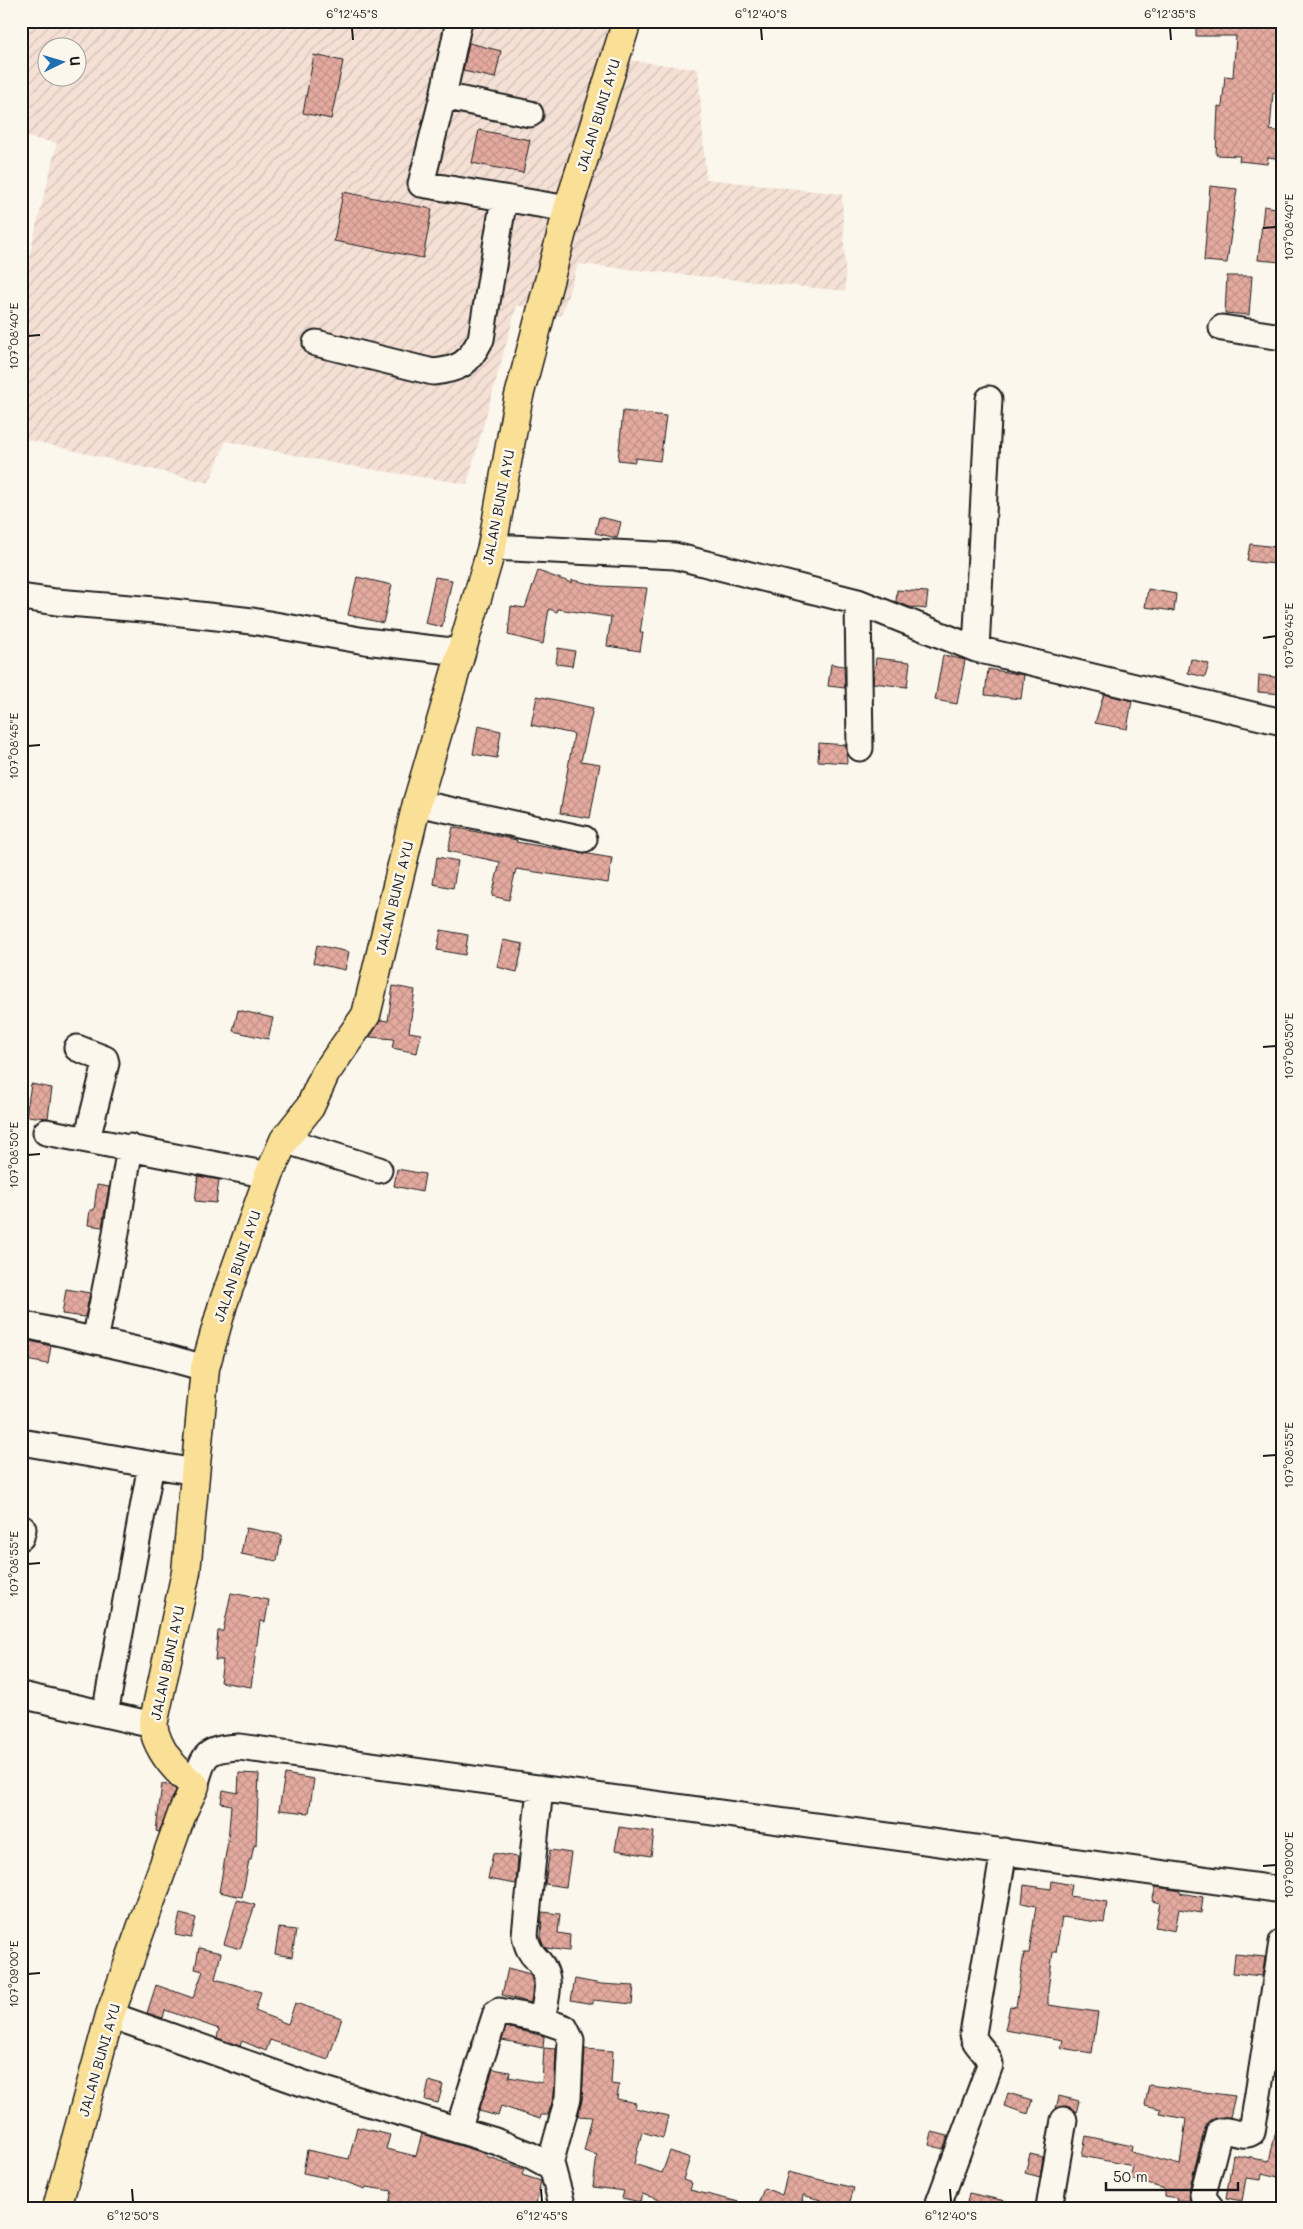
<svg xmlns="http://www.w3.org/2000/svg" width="1303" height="2229" font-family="Mali,sans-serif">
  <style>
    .industrial { fill: url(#industrial-furrows); fill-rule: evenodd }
    .building { fill: url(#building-cross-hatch); stroke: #1c1c1c }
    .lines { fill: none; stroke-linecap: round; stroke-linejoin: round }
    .minor-casing { stroke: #1c1c1c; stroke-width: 29 }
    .major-casing { stroke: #1c1c1c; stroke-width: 31 }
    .minor { stroke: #fbf7ec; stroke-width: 25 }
    .major { stroke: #fadf96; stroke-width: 28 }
    .ticks { fill: none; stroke: #1c1c1c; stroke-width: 2 }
    .labels { text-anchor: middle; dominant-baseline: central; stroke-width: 5; stroke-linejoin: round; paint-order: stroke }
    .street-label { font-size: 14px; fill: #1c1c1c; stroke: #fbf7ec }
    .neatline { fill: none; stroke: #1c1c1c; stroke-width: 2 }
    .ticks-label { font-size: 12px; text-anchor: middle; fill: #1c1c1c }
  </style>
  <defs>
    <pattern id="industrial-furrows" width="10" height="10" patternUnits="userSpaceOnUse" patternTransform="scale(1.25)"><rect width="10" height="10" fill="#f4e0d5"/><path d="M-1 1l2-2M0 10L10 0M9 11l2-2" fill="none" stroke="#d1c0b6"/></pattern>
    <pattern id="building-cross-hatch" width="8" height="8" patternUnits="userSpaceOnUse" patternTransform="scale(1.25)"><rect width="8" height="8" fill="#e4aa9f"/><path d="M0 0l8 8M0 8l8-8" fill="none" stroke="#c39288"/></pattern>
  </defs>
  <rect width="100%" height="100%" fill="#fbf7ec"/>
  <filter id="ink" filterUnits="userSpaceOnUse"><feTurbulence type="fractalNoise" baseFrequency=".02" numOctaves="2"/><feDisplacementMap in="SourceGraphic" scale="10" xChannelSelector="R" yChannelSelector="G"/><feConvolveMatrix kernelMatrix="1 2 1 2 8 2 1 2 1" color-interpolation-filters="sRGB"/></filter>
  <g filter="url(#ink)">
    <path class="industrial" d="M21,21H619L612,58L698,69L706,179L842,194L846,291L578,264L561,316L517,305L467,484L343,465L226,441L209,483L21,438V288L57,143L21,136ZM48,48H78V78H48Z"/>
    <path class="building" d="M1196,21H1263L1262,25L1282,27V94L1273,93L1270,130L1282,132V159L1268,157L1267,164L1239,161L1240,156L1216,155L1218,106L1222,107L1225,76L1233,77L1236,36H1196Z
      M469,43L501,51L495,78L463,71Z
      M314,55L343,61L331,119L303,113Z
      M479,130L530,140L523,173L472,163Z
      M1210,186L1237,189L1227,263L1204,261Z
      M343,192L432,209L423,258L334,241Z
      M1264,206L1282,209V262L1258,260Z
      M1227,276H1252L1249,315L1225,313Z
      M623,411L666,416L660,461L635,458V462L618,460Z
      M599,517L621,522L617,538L595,533Z
      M1250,544L1277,547L1275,564L1247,561Z
      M538,571L572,583V580L601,586L647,588L640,633H643L640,651L607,646L611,617L558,609L557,612L549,609L543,644L508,635L511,606L525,608Z
      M357,577L392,585L383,623L348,615Z
      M435,577L452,580L442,627L425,623Z
      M1148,589L1176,594L1174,611L1145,607Z
      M897,590L928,592L926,609L910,607L896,602Z
      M558,648L575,651L572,666L556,664Z
      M943,655L965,660L957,704L935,700Z
      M876,658L910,662L907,687L873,683Z
      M1191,659L1209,664L1205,677L1188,673Z
      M831,664L844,666L845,688L828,686Z
      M988,669L1024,675L1021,699L985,695Z
      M1259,675L1282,678V694L1258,692Z
      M1104,694L1132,701L1127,729L1095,723Z
      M537,696L593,708L581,761L600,764L590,818L560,813L574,734L531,725Z
      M478,726L501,731L497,758L473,754Z
      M819,743L846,745L847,763L818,761Z
      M453,827L517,840L516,842L612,858L608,883L516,869L509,900L492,896L500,862L448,851Z
      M437,857L458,861L453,888L433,884Z
      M441,930L468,935L465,955L437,950Z
      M503,940L523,944L517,972L497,967Z
      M317,945L349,952L345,970L313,963Z
      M393,986L415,990L409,1032L421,1034L417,1053L392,1048L394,1039L370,1037L381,1020L388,1021Z
      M238,1010L273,1018L268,1039L233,1031Z
      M31,1084L52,1088L48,1118L26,1116Z
      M397,1169L425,1174L422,1192L394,1186Z
      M198,1176L219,1180L216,1203L195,1201Z
      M97,1185L109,1187L102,1227L88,1225L90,1210H94Z
      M66,1289L90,1293L85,1317L62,1314Z
      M30,1341L51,1346L48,1364L26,1360Z
      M246,1528L282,1535L277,1561L241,1554Z
      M231,1593L269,1600L265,1622L260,1621L251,1687L220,1682L223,1660H215L218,1631H223Z
      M239,1773L259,1774L256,1846L254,1845L251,1860H249L242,1897L219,1892L228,1841L231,1805L221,1803L223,1790L238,1793Z
      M285,1774L314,1779L309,1813L279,1810Z
      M162,1784L170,1785L176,1790L159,1832L156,1831Z
      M619,1827L654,1832L651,1856L615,1850Z
      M550,1850L571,1853L566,1887L545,1884Z
      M493,1853L518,1857L516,1884L488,1879Z
      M1052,1881L1072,1885L1070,1896L1107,1902L1104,1923L1062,1917L1056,1952H1053L1048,1990V2005L1098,2012L1092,2053L1061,2048L1063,2040L1005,2030L1010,2006L1016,2007L1024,1953H1029L1036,1906L1022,1903L1024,1885L1051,1889Z
      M1156,1887L1180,1891V1893L1203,1897L1201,1913L1179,1909L1175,1931L1155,1927L1160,1903L1152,1901Z
      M237,1900L255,1905L240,1949L224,1944Z
      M542,1912L560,1914L558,1933L570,1935L569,1951L546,1948L543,1945L541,1939Z
      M180,1914L196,1918L191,1938L175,1935Z
      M279,1928L296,1930L292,1957L275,1954Z
      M199,1948L221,1953L215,1979L261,1992L255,2011L288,2024L295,2003L342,2018L328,2060L270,2040L266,2051L242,2041L240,2046L217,2038L219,2029L165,2010L163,2018L147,2013L156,1985L193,1998L203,1971L195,1969Z
      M1235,1954L1265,1957L1262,1976L1233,1973Z
      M508,1968L530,1974L533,1984L531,2003L502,1995Z
      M575,1979L601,1984L634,1986L632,2004L593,2000V2004L571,2000Z
      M506,2027L544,2036L543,2048L502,2040Z
      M544,2048L556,2049L554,2096L548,2115H541L540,2119L501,2106L498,2116L479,2111L493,2069L510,2072L509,2077L542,2083Z
      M585,2049L613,2051L611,2084L619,2085L617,2099L636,2103L635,2108L668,2116L663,2138L642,2132L634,2164L662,2173L670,2151L690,2158L683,2180L692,2183L690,2190L739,2202L738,2208H684L642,2194L640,2202L622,2198L624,2191L593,2187L597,2155L584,2151L592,2117L578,2116L582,2099Z
      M429,2081L443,2085L438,2103L425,2100Z
      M1149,2085L1235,2096L1230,2117L1215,2118L1205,2128L1189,2190L1190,2202L1176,2201L1177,2198L1165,2196V2189L1130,2179L1133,2166L1082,2156L1086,2136L1132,2146L1131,2152L1180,2165L1186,2119L1160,2114L1161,2109L1145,2105Z
      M1008,2093L1032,2100L1028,2114L1004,2106Z
      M1059,2096L1079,2101L1076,2113L1067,2106L1056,2109Z
      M357,2127L390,2135L386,2149L416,2156L422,2134L487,2154L486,2156L524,2169L522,2175L541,2181L535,2208H388L392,2191L366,2187L365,2189L327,2175V2178L303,2173L307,2150L349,2159Z
      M1276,2131H1282V2178L1262,2173L1261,2180L1246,2178L1242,2201L1226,2198L1233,2155L1269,2161Z
      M932,2132L948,2136L943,2149L929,2145Z
      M1030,2154L1043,2157L1040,2177L1025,2173Z
      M788,2172L854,2188L848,2208L803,2195L802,2201L814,2205L813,2208H757L764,2188L782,2195Z
      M969,2193L1010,2202L1009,2208H966Z"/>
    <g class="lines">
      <defs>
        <path id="minor" d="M459,21L443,96L421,184L568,209
          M443,96L530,114
          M1222,328L1282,337
          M316,343L433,372C461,369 468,364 481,339L504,198
          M492,547L675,556L858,602L976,649L1282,722
          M21,597L56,602L155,610L252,621L365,641L460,652
          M858,602L860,748
          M976,649L989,399
          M417,803L584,839
          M77,1048L105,1059L106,1063L87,1139
          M46,1132L269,1175
          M284,1140L379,1170
          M21,1324L154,1354L205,1368
          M95,1341L114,1245L130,1147
          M21,1442L195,1472
          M21,1537L23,1529
          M21,1695L153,1725
          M105,1714L151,1465
          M195,1786C204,1755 204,1749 239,1747L1282,1890
          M540,1788L525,1935C529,1959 539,1956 545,1972C551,1987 544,2005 542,2020
          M110,2015L305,2084L495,2141L530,2155L552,2167L563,2208
          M458,2130L496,2013L499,2011L542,2020L565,2028L571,2040L568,2098L550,2164
          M937,2208L990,2065C989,2052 974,2046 973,2034L1004,1851
          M1049,2208L1064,2120
          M1211,2208L1204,2199L1203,2194L1219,2132C1229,2127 1242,2139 1252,2132L1282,1942"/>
        <path id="major" d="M57,2208L110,2015L183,1811L195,1786C176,1771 157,1750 153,1725L186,1572L205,1368L223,1304L269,1175L284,1140L310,1107L325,1074L366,1015L417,803L492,547L518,400L568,209L627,21"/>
      </defs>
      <use href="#minor" class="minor-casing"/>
      <use href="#major" class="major-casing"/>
      <use href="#minor" class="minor"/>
      <use href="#major" class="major"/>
    </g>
  </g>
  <path class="ticks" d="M352,28L353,40M761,28L762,40M1170,28L1171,40M1263,228L1276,227M28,336L40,335M1263,638L1276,636M28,746L40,745M1263,1047L1276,1046M28,1155L40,1154M1263,1456L1276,1455M28,1564L40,1563M1263,1866L1276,1865M28,1974L40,1973M132,2189L133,2202M541,2189L542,2202M950,2189L951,2202"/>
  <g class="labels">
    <g class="street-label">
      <text transform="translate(598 115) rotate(-73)">JALAN BUNI AYU</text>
      <text transform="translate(498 507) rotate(-79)">JALAN BUNI AYU</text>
      <text transform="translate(394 898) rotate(-76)">JALAN BUNI AYU</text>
      <text transform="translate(237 1266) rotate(-71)">JALAN BUNI AYU</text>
      <text transform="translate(167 1663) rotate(-78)">JALAN BUNI AYU</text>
      <text transform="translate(99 2060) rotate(-74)">JALAN BUNI AYU</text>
    </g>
  </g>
  <rect width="1303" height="2229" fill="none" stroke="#fbf7ec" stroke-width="55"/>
  <g transform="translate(62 62) rotate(85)"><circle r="24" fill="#fbf7ec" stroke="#a29f99"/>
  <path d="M0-4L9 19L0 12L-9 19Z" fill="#1f6fb2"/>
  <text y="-8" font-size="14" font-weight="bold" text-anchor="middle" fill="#1c1c1c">U</text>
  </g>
  <path d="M1106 2182v8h132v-8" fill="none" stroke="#1c1c1c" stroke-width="2.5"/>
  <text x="1113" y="2182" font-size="15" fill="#1c1c1c" stroke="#fbf7ec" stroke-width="4" paint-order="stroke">50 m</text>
  <rect x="28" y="28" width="1248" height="2174" class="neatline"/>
  <g class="ticks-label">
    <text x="352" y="18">6°12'45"S</text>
    <text x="761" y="18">6°12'40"S</text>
    <text x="1170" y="18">6°12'35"S</text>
    <text transform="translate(1289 227) rotate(-90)" y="4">107°08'40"E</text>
    <text transform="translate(14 336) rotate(-90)" y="4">107°08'40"E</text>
    <text transform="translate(1289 636) rotate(-90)" y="4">107°08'45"E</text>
    <text transform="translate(14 746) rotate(-90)" y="4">107°08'45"E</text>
    <text transform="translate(1289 1046) rotate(-90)" y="4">107°08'50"E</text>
    <text transform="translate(14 1155) rotate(-90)" y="4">107°08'50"E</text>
    <text transform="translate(1289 1455) rotate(-90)" y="4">107°08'55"E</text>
    <text transform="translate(14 1564) rotate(-90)" y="4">107°08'55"E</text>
    <text transform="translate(1289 1865) rotate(-90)" y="4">107°09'00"E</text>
    <text transform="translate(14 1974) rotate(-90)" y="4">107°09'00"E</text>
    <text x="133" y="2220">6°12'50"S</text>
    <text x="542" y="2220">6°12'45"S</text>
    <text x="951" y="2220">6°12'40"S</text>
  </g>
</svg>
